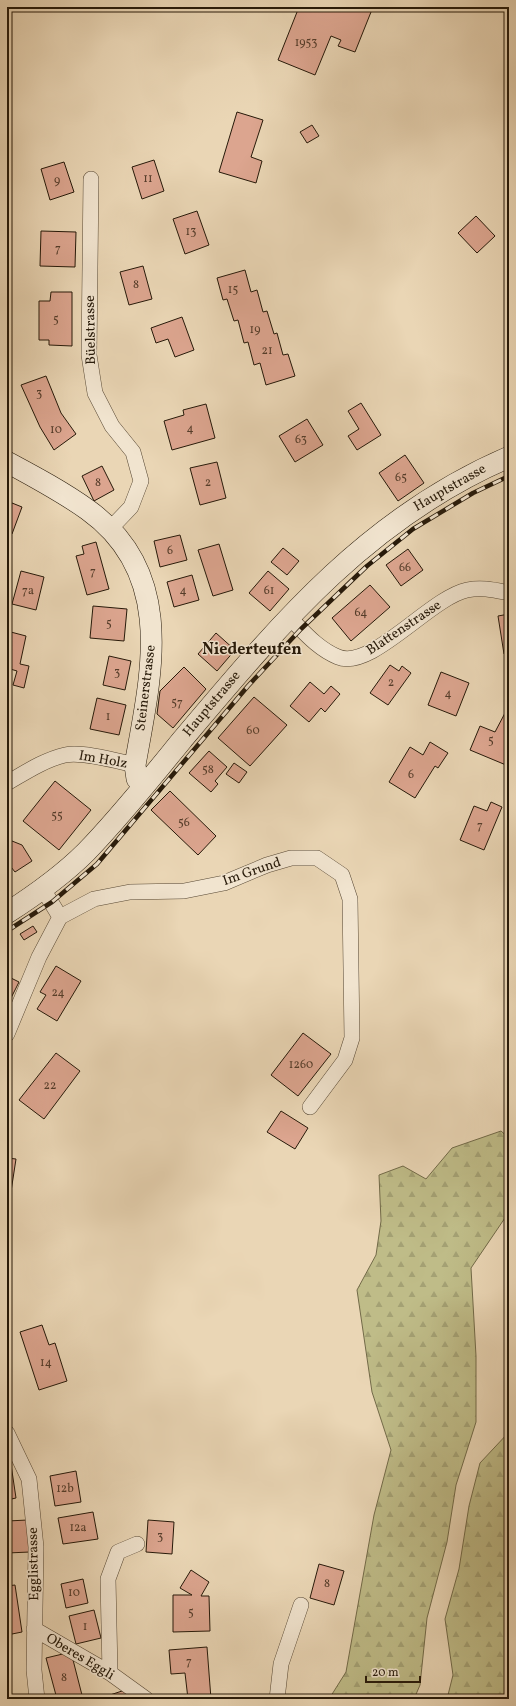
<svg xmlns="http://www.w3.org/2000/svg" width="516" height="1706" font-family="Vollkorn,serif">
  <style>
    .forest { fill: url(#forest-firs); stroke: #726a48 }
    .building { fill: #dca58f; stroke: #261909 }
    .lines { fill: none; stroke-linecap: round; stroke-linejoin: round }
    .street-casing { stroke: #574834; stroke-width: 16 }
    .secondary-casing { stroke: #261909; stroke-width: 22 }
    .street { stroke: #f1e4cf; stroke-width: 15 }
    .secondary { stroke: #f1e4cf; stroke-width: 21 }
    .rail-casing { stroke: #261909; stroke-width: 4.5 }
    .rail { stroke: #f1e4cf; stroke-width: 3; stroke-dasharray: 9; stroke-linecap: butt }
    .labels { text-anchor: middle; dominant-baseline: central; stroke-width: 3; stroke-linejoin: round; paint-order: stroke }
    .number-label { font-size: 12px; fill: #543c2a }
    .street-label { font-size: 14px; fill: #261909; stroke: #f1e4cf }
    .quarter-label { font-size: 16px; font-weight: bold; fill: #261909; stroke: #f1e4cf }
  </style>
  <defs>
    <pattern id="forest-firs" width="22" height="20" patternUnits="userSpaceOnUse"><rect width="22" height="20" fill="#bfbc88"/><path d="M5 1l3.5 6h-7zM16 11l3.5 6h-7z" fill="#a4a174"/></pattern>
  </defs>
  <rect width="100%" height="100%" fill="#ead6b5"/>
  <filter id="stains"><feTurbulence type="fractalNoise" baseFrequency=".005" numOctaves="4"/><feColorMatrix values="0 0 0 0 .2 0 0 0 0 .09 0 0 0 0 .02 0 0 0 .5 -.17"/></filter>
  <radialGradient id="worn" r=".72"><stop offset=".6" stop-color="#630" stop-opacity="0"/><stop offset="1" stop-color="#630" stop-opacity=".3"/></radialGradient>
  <path class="forest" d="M501,1131L509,1138V1212L471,1268L476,1356V1422L456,1485L447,1542L427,1618L420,1685L414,1699H329L346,1672L374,1515L391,1450L372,1392L357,1290L376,1255L381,1221L379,1175L403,1166L426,1179L452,1148Z
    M509,1432V1699H447L453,1675L445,1619L459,1569L469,1506L480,1463Z"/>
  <path class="building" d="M299,7H373L355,52L338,46L341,40L331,36L315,75L278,60Z
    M237,112L263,120L251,157L262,161L256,183L219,172Z
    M312,125L319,136L307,143L300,132Z
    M154,160L164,191L142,199L132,167Z
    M64,162L74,192L50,200L41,169Z
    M197,211L209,245L185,254L173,219Z
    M476,216L495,236L477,253L458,233Z
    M41,231L76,232L75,267L40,266Z
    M143,266L152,299L129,305L120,272Z
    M245,270L251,292L257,290L263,312L267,311L274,334L277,333L283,355L288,354L295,376L266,385L260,363L254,365L248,342L244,343L238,320L234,321L227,299L223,300L217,278Z
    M51,292H72V346L49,345V340H39V301H50Z
    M182,317L194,350L175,357L168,339L156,343L151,328Z
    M46,376L61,413L76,434L54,450L40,427L21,385Z
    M361,403L381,435L357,450L348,436L359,429L348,411Z
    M206,404L215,438L172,450L164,421L184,415L183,410Z
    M307,419L323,445L295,462L279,436Z
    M405,455L424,483L398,501L379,473Z
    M217,462L226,498L200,505L190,468Z
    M102,466L114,490L94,501L82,476Z
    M7,501L22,507L12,534L7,532Z
    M180,535L187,560L160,567L154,541Z
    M96,542L109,589L87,595L76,556L84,554L82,546Z
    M219,544L233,590L213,596L198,550Z
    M283,548L299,561L287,575L271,562Z
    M408,549L423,570L401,586L386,565Z
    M21,571L44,577L36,610L12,604Z
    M268,571L289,589L270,611L249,593Z
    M192,575L199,600L174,607L167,582Z
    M370,585L390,607L351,641L332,618Z
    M93,606L127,609L124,641L90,638Z
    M509,614V653L504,654L498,616Z
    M7,631L26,636L20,664L29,666L24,688L13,685L17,671L7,668Z
    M216,633L235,650L217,671L198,654Z
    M109,656L131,661L125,690L103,685Z
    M390,665L399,671L402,666L411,673L388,705L370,693Z
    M184,667L206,689L173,728L157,714L160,691Z
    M441,672L469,683L456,716L428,705Z
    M310,682L324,694L331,686L340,694L325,712L321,708L309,722L290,706Z
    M254,697L287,725L250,766L218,738Z
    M97,698L126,705L119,735L90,729Z
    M505,713L509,715V759L506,765L470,750L480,726L495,732Z
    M430,742L448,753L438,768L435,766L415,798L389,782L410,747L423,755Z
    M209,751L227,767L215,781L218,784L211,792L189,773Z
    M234,763L247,772L239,783L226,774Z
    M55,781L91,810L59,850L23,821Z
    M170,791L216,836L198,855L151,810Z
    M491,802L502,807L484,850L460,840L474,806L487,811Z
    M12,841L22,845L32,861L15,872L11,867L7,870V844Z
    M33,926L37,932L24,940L20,934Z
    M56,966L81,981L57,1021L37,1009L46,995L40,992Z
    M7,976L19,982L7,1006Z
    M303,1033L331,1054L298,1096L271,1075Z
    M56,1053L80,1071L44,1119L19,1100Z
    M281,1111L308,1128L295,1149L267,1132Z
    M7,1158L16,1159L10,1198L7,1197Z
    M42,1325L49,1345L55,1343L67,1381L39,1390L20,1332Z
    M7,1458H10L16,1498L7,1500Z
    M76,1471L81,1502L55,1506L50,1476Z
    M93,1512L98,1539L63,1544L58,1518Z
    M28,1520L30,1552L7,1553V1521Z
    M148,1520L174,1522L172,1554L146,1552Z
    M319,1564L344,1571L334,1605L310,1598Z
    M191,1570L209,1582L201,1596H209L210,1631L173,1632V1595H192L180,1588Z
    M83,1579L88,1603L66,1608L61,1584Z
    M15,1585L22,1632L7,1635V1586Z
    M94,1610L101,1638L76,1644L69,1616Z
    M207,1647L211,1699H188L185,1673L171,1674L169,1650Z
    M71,1652L83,1699H57L46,1658Z
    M128,1689L132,1699H105L104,1697Z"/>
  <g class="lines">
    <defs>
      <path id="street" d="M91,179L89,355L95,393L112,426L133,452L141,481L131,507L110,529
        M289,617C304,632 318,649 338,657C371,671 430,598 467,590C482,587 494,590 509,593
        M7,783C26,772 44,760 65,755C82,751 117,761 135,765
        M43,889L60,917
        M60,917L94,899L130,892L184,891L224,883L267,865L291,858H317L342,875L350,899L352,1038L345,1060L310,1107
        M7,1034L39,957L60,917
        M7,1433L29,1479L36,1547L34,1670L37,1699
        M34,1629L110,1673L146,1699
        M110,1673L108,1579L118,1552L137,1544
        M277,1699L281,1664L301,1605"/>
      <path id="secondary" d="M7,462C35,477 63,492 88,510C177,574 151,675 135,765L137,779L144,785
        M7,913C35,895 62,876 86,852C120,817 151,778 182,740C279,625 367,518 509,457"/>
    </defs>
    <use href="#street" class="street-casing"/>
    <use href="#secondary" class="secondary-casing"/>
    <use href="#street" class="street"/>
    <use href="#secondary" class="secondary"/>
    <defs>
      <path id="rail" d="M7,931L52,902L97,864L248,686L301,629L367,566L413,529L473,493L509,476"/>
    </defs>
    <use href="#rail" class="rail-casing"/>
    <use href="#rail" class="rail"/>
  </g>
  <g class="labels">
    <g class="number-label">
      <text x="306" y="43">1953</text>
      <text x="148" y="179">11</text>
      <text x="57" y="181">9</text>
      <text x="191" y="232">13</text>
      <text x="58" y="249">7</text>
      <text x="136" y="285">8</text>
      <text x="233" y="290">15</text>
      <text x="56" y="320">5</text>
      <text x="255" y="330">19</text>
      <text x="267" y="351">21</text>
      <text x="39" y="394">3</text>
      <text x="190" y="429">4</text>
      <text x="56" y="430">10</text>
      <text x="301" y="440">63</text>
      <text x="401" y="478">65</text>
      <text x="98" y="483">8</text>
      <text x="208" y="483">2</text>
      <text x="170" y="551">6</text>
      <text x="405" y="568">66</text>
      <text x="93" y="572">7</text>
      <text x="28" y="591">7a</text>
      <text x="183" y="591">4</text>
      <text x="269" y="591">61</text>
      <text x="361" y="613">64</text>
      <text x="109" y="624">5</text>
      <text x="117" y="673">3</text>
      <text x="391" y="683">2</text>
      <text x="448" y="694">4</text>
      <text x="177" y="703">57</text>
      <text x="108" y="717">1</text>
      <text x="253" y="731">60</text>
      <text x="491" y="741">5</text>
      <text x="208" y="770">58</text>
      <text x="411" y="775">6</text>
      <text x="57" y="816">55</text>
      <text x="184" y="823">56</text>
      <text x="480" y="826">7</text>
      <text x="58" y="993">24</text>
      <text x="301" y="1065">1260</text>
      <text x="50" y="1086">22</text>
      <text x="46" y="1363">14</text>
      <text x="65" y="1489">12b</text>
      <text x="78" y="1528">12a</text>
      <text x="160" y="1537">3</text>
      <text x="327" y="1584">8</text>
      <text x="74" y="1593">10</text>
      <text x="191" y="1613">5</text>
      <text x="85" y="1627">1</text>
      <text x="189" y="1662">7</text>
      <text x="64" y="1678">8</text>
    </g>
    <g class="street-label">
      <text transform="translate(91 330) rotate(-91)">Büelstrasse</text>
      <text transform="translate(450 488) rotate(-30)">Hauptstrasse</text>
      <text transform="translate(404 628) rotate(-34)">Blattenstrasse</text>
      <text transform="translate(146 688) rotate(-83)">Steinerstrasse</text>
      <text transform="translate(212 704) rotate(-50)">Hauptstrasse</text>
      <text transform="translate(103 760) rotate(10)">Im Holz</text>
      <text transform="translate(252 872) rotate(-19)">Im Grund</text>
      <text transform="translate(34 1564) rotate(-91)">Egglistrasse</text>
      <text transform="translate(80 1657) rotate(31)">Oberes Eggli</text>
    </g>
    <g class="quarter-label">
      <text x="252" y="650">Niederteufen</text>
    </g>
  </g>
  <rect width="516" height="1706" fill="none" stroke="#ead6b5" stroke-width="24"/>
  <rect x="8" y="8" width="500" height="1690" fill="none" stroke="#261909" stroke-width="2"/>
  <rect x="12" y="12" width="492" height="1682" fill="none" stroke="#261909"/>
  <path d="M366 1676v6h54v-6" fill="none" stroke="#261909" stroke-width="2"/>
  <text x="372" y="1676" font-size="12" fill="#261909" stroke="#f1e4cf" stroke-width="3" paint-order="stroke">20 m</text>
  <rect width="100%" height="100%" filter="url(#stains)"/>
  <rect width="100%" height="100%" fill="url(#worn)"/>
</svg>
